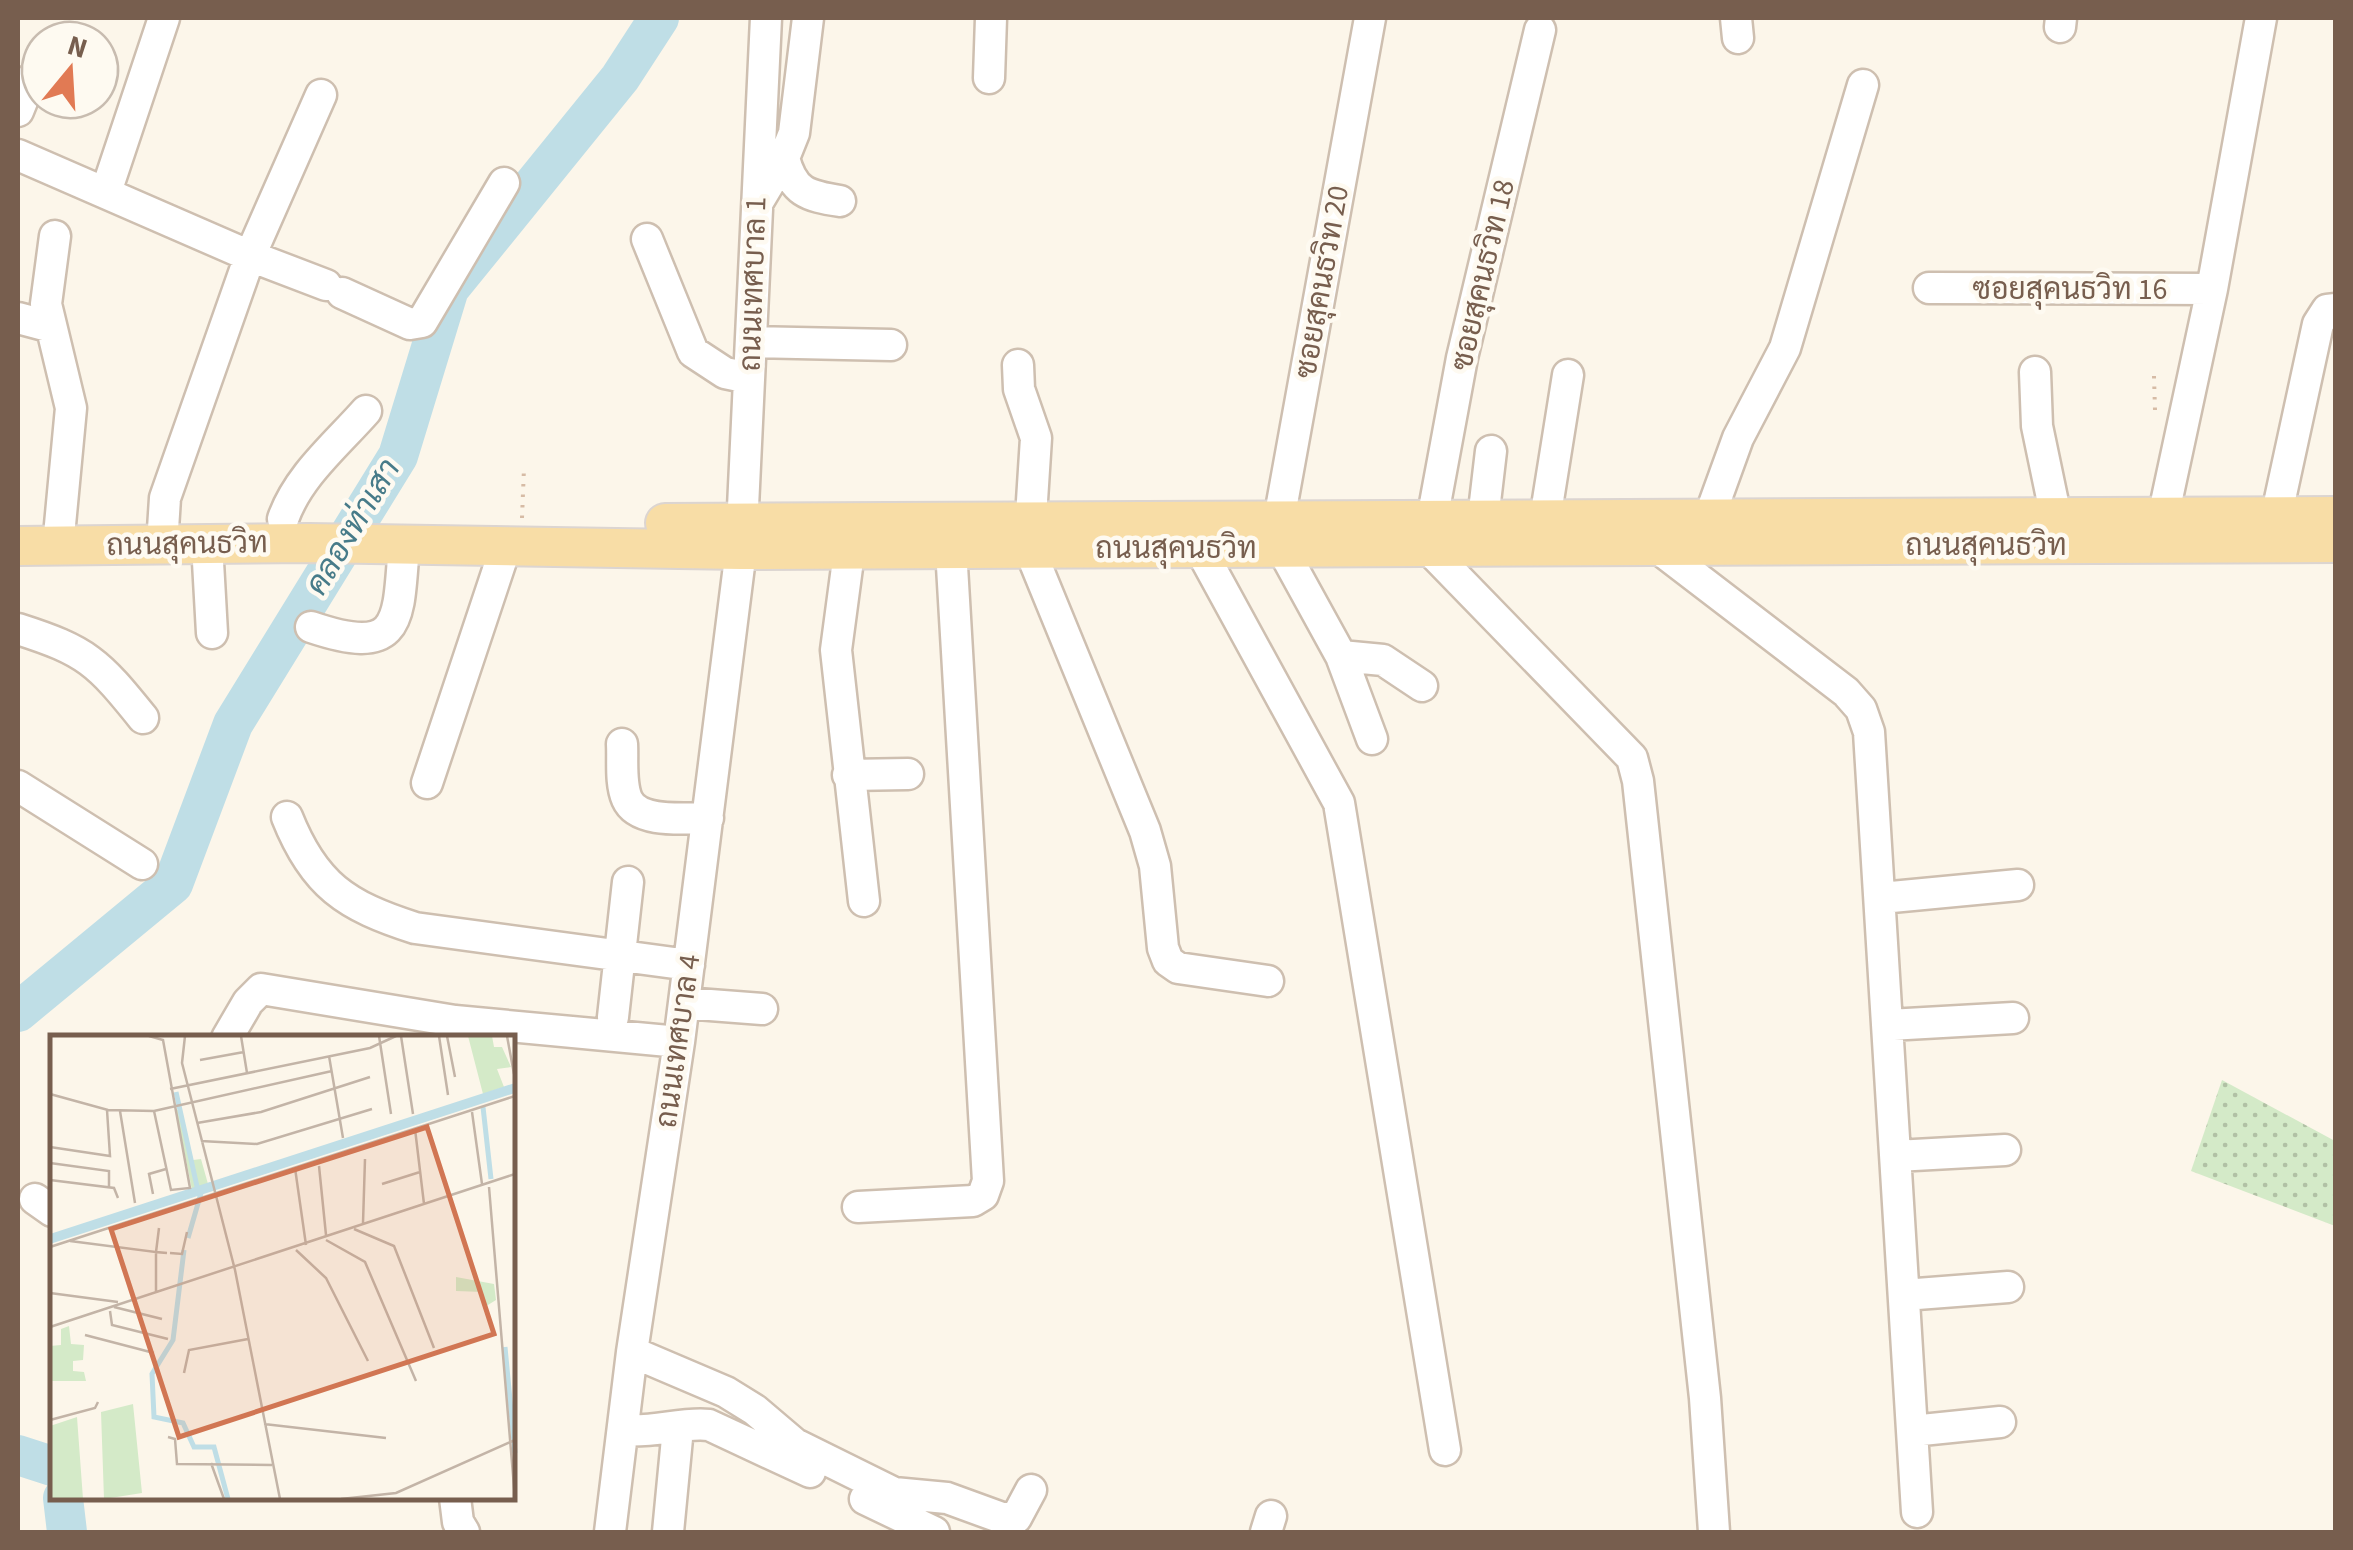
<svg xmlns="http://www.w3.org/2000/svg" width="2353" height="1550" font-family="'Source Sans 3',Sarabun,sans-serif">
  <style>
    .green { fill: url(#green-dots) }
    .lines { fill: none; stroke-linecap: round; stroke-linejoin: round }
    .river { stroke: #bfdee6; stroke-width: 40 }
    .minor-casing { stroke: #cebfb0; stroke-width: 35 }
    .major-casing { stroke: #dcd5d1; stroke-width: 42 }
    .path { stroke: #d6bba5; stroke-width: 4; stroke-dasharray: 2.5 8; stroke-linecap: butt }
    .minor { stroke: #fff; stroke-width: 30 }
    .major { stroke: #f8dda6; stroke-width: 38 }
    .labels { text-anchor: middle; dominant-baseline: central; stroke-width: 9; stroke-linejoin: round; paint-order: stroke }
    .street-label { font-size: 30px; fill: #775e4e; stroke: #fefaf1 }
    .water-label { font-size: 32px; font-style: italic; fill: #477b89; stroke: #fefaf1 }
    .inset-river { fill: none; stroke: #bfdee6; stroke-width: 5 }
    .inset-road { fill: none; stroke: #c3b4a7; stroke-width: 2.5 }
    .view { fill: #d17653; fill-opacity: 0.15; stroke: #d17653; stroke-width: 5 }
    .inset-edge { fill: none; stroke: #775e4e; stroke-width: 5 }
  </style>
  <defs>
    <pattern id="green-dots" width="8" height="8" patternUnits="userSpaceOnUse" patternTransform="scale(2.5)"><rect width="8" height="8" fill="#d4eac8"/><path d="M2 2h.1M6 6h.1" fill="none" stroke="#b1c1a5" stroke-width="1.8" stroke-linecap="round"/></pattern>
  </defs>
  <rect width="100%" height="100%" fill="#fcf6ea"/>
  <path class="green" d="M2222,1080L2335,1141V1226L2191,1171Z"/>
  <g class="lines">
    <path class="river" d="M18,1012L173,884L233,724L398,456L449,289L620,78L659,18
      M18,1455L52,1466
      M63,1498L67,1532"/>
    <defs>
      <path id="minor" d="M1370,18L1279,520L1281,547L1341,656L1372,739
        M1736,18L1738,38
        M2060,27L2061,18
        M989,78L991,18
        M321,95L250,256L326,285
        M18,111L31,79
        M18,155L250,256L165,498L162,545
        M784,158C793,192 807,196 840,201
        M106,192L164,18
        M759,200L784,158L794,133L808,18
        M55,236L46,304L71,408L58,546
        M647,239L693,352L725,373L749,378
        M1929,288L2212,289
        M342,293L410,324L422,322L504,183
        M18,318L48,326
        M751,342L891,345
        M1018,365L1019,389L1036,438L1029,548L1145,831L1155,866L1163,948L1168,961L1178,968L1268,981
        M2035,372L2037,426L2056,517
        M2163,517L2212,289L2261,18
        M1709,518L1738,438L1785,348L1863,85
        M283,519C298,476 336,445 366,411
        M1483,519L1491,451
        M1545,519L1568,375
        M1432,520L1462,358L1540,30
        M852,530L836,650L864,901
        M2272,536L2318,324L2327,310L2336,309
        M1649,541L1846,692L1861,709L1869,732L1917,1512
        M207,544L212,633
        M1199,547L1339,803L1445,1450
        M1427,547L1632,758L1638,781L1705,1398L1714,1532
        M311,627C403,658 398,621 404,544
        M18,629C87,651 98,662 143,718
        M1341,656L1383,660L1422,686
        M622,744C623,760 620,783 627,799C638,824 685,818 708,818
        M848,775L908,774
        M427,783L506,546
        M18,786L142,864
        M287,817C314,885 346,906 415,928L689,965
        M1881,898L2018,885
        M684,1003L762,1009
        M613,1017L628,882
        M1889,1025L2013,1018
        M227,1038L248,1002L261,989L455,1021L679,1042
        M1896,1156L2005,1150
        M35,1199L52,1211
        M858,1207L973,1201L983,1195L988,1181L951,549
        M1904,1295L2008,1287
        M632,1352L726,1392L755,1410L795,1444L894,1493L947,1498L1002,1518H1016L1031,1490
        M623,1430C655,1433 681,1422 709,1425L810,1472
        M1912,1431L2000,1422
        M455,1498L458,1522L464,1532
        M865,1499L934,1532
        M610,1532L632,1352L679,1042L741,550L766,18
        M668,1532L678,1428
        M1266,1532L1271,1516"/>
      <path id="major" d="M665,523L2336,516
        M18,546L309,543L741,550L2336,543"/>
    </defs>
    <use href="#minor" class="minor-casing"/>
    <use href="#major" class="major-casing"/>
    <path class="path" d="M2154,376L2155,410L2158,415
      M522,518L524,468"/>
    <use href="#minor" class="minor"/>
    <use href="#major" class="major"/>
  </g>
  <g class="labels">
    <g class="street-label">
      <text transform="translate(1483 275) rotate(-77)">ซอยสุคนธวิท 18</text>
      <text transform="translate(1322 282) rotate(-80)">ซอยสุคนธวิท 20</text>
      <text transform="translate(753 284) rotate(-88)">ถนนเทศบาล 1</text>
      <text x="2070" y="289">ซอยสุคนธวิท 16</text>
      <text transform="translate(187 544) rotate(-1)">ถนนสุคนธวิท</text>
      <text x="1986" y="545">ถนนสุคนธวิท</text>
      <text x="1176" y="548">ถนนสุคนธวิท</text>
      <text transform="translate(678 1041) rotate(-82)">ถนนเทศบาล 4</text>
    </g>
    <g class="water-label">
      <text transform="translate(353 527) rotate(-59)">คลองท่าเสา</text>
    </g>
  </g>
  <g transform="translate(50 1035)">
    <rect width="465" height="465" fill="#fcf6ea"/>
    <path d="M406,242L444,249L446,265L433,273V257L406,256ZM27,382L33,464H0V391Z" fill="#d4eac8"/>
    <path d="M418,1H442L444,12H452L461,32L447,34L454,52L433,59ZM131,74L143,125L151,124L158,149L142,155L126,75ZM19,291L21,309L34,310L33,325L23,326V336L34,337L36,346H0V311L11,310V294ZM83,369L92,458L54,464L51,377Z" fill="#d4eac8"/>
    <path d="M465,48V58L0,209V199Z" fill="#bfdee6"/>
    <path class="inset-river" d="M126,57L148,156M433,72L441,144M138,203L151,158M134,215L123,305L102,339L104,382L133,388L144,412H164L178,464M455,312L465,418"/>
    <path class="inset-road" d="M99,1L113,5L140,153L121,155L104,76M135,1L132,28L185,235L230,464M191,1L197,38M329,1L341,79M351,1L363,79M389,1L398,60M397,1L405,42M457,1L464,39M279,21L293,103M150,25L194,17M120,54L320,13L346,1M0,59L58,75L104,76L282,36M70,76L85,168M422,77L432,149M147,88L211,77L320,42M365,94L374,169M151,106L207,109L322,74M0,112L60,121L57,75M0,128L59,136V153M269,131L276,200M245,133L256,210M0,145L64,153L68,163M332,149L370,137M439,152L465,464M103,159L99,139L116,134M313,188L315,124M109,193L106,217L117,218M304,194L344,211L384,313M276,205L315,227L366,346M20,206L106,217V257M0,212L465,61M246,215L276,243L318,326M120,218L132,219L137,197M0,258L68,267M64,272L112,284M60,276L62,290L118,304M0,292L465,139M35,300L104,318M134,338L139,315L198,304M0,385L45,373L48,367M214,389L336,403M118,402L125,404L127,429L222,430M161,428L174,464M291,464L346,458L465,405"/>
    <path class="view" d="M377,92L444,299L129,402L61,194Z"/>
    <rect width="465" height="465" class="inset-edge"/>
  </g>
  <rect width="2353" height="1550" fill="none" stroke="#775e4e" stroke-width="40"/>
  <g transform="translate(70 70) rotate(18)"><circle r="48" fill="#fefaf1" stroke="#c8bcb0" stroke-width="2.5"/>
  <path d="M0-8L18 38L0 25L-18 38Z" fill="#e17a54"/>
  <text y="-15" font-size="28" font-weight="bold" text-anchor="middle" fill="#775e4e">N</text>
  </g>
</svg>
